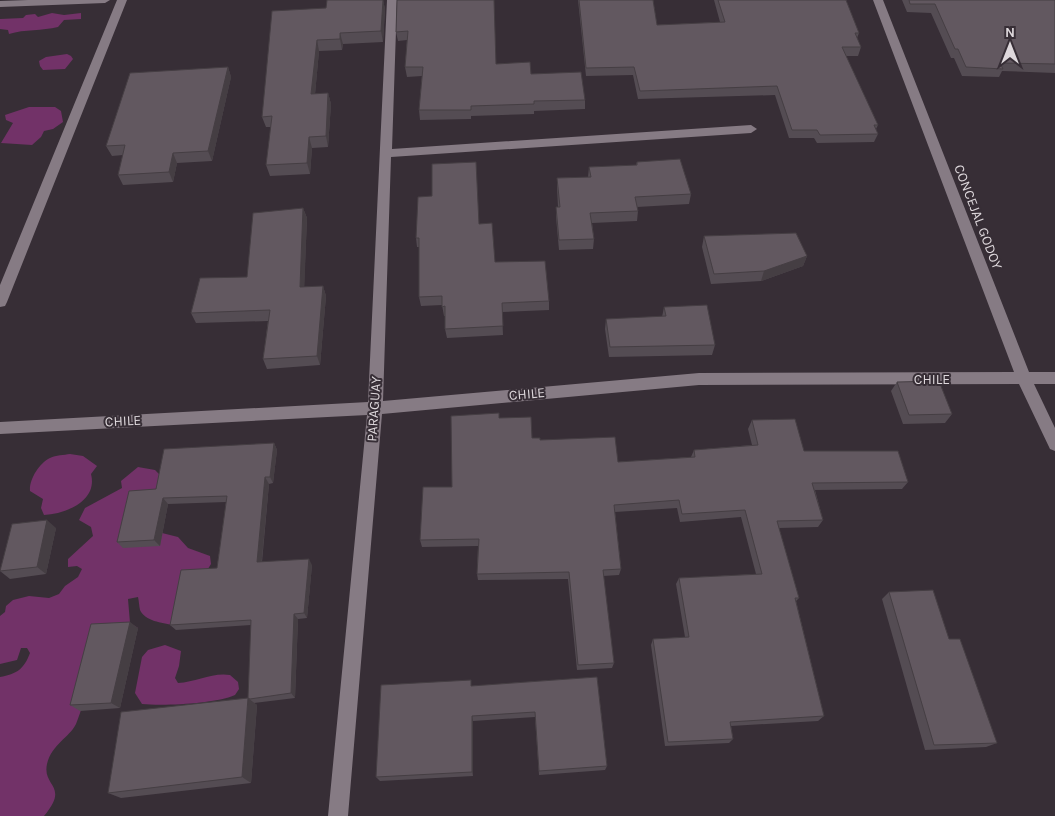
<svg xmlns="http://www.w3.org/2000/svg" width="1055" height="816" font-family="Karla,sans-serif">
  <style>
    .green { fill: #723268 }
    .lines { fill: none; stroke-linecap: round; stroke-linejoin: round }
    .street { fill: #867b84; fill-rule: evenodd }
    .wall { fill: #544c53 }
    .shaded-wall { fill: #453e43 }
    .building { fill: #625860; stroke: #453e43 }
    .labels { text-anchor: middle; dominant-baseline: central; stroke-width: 4; stroke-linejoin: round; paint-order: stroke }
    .street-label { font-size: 14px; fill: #ded8dc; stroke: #372e36 }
  </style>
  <rect width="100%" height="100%" fill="#372e36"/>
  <path class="green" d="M52,13L64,15L81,13V19L64,20L58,27C42,31 25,29 9,34L8,30L0,29V19L23,18L26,15L35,14L38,17Z
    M67,54L71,56L73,59L65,69L43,70L40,66L39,61L46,57Z
    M29,107H55L61,111L63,122L53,129L44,131L41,137L32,145L1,143L13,123L6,120L5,115Z
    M70,454L83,456L97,466L91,474C98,501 66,514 44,515L41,508L43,499L30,491C29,480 39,463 50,458C56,455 64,455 70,454Z
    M138,467L155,470L161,476C150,497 157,511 162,533L178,537L188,548L210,556L211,564L173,625C162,623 145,621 140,610C139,606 139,601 138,597L128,599L130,623L138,628L100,631C93,659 87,698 76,724C69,738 52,744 47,764C42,787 70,785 44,816H0V677C17,674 24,669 30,653L27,648H21L17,660L0,664V616L5,612L6,606L13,600L29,596L49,598L59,594L65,586L78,577L82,569L77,566L68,567V559L93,536L91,527L79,520L85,508L122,488L121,481Z
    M165,645L181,651L179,666L175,678L178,683C196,682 213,672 230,675L238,682L239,689L235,695C215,704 164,706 142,704L135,693L142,657L148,650Z"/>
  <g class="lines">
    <path class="street" d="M28,0H110L105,3L0,7V1Z
      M117,0H127L7,302L5,306L0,307V285Z
      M387,0H397L392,149L751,125L757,129L751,133L391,157L383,401L699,373L1014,372L873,0H883L1029,372H1055V384H1034L1055,428V451L1050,449L1019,384L699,385L382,414L348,816H328L367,415L0,434V422L368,402Z"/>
  </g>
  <path class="wall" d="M383,0L385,9L383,42L343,44L342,50L319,51L315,94L328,93L331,104L328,147L312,148L310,174L270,176L266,165L271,127H266L262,117L326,8Z
    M397,0L496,64L531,74L585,100V109L534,111V114L471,116V119L420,120L419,110L422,76L407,77L405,67L407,40L398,41L396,32Z
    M578,0H653L657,25L720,22L714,0H846L859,33L857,38L861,47L858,56H846L878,125L876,129L878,134L874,142L817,143L814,138H789L775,95L638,99L633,75L586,76Z
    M902,0H1055V73L1002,71L999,77L962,76L954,58H951L931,13L907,12Z
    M228,67L231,77L212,161L177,163L173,182L123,185L118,175L123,155L112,156L106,146Z
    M637,162L691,194L689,204L637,207L638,211L637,221L592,223L594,239L593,249L559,250L556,217V207H558L557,188V178L588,177L589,167L636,165Z
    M303,208L307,218L304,287L323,286L326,296L320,365L267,369L263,359L268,321L196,323L191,313L247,277Z
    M479,224L495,262L549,301V310L502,312L503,335L447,338L445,329V316H444L442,305L421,306L419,297V247H417L416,238Z
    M704,236L807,256L803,266L761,281L711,284L702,247Z
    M664,307L715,345L712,355L609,357L605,329L606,319L662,317Z
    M897,382L952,414L945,423L903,424L891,391Z
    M499,418L532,438L618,462L691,457L694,450L752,445L748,429L752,420L804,451L908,482L902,489L815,490L823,520L818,527L779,528L799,598L796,601L824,716L818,721L731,726L733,739L729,743L665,746L651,645L653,639L685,637L676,584L679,578L756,574L741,517L680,522L677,508L615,512L621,569L619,575L603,576L614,663L612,668L577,670L568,579L478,580L477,574L478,546L422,547L420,540L452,487Z
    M274,443L277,450L273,483L269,484L262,562L312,565L307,618L298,619L295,698L254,703L257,705L251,783L121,798L108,793L248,698L251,625L176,630L170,625L217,568L226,502L168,504L160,546L123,548L117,542L156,489Z
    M56,528L46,574L10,579L0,571Z
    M889,592L949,639L997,743L986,747L925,750L882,599Z
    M138,628L120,708L80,711L70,705Z
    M597,677L607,766L605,770L539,775L535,717L473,721V776L380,781L376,777L472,686Z"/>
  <path class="shaded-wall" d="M383,0L385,9L383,42L381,31Z
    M340,33L343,44L342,50L340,39Z
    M317,40L319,51L314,105L311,94Z
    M228,67L231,77L212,161L208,151Z
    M328,93L331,104L328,147L326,136Z
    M309,137L312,148L310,174L307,163Z
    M173,153L177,163L173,182L169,172Z
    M303,208L307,218L304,297L300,287Z
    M807,256L803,266L761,281L764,271Z
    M323,286L326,296L320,365L317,356Z
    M274,443L277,450L273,483L270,477Z
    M265,477L269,484L261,568L257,562Z
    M163,498L168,504L160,546L154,540Z
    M47,520L56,528L46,574L37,567Z
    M309,559L312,565L307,618L304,613Z
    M294,614L298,619L295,698L291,693Z
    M130,622L138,628L120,708L111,703Z
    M248,698L257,705L251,783L242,777Z
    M472,716L473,721V776L472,772Z"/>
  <path class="building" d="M327,0H383L381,31L340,33V39L317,40L311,94L328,93L326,136L309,137L307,163L266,165L272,116L262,117L272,11L326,8Z
    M397,0H494L496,64L530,62L531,74L581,72L585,100L534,101V104L471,106V110H419L423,67H405L408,31L396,32Z
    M579,0H653L657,25L725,22L718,0H846L859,33H855L861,47H842L878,125H874L878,134L820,135L817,130H792L777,86L640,91L634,67L586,68Z
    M909,0H1055V64L1000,63L1003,69L966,67L958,49H955L935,4H910Z
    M228,67L208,151L173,153L169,172L118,175L125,145L106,146L130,73Z
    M680,159L691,194L635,197L638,211L590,213L594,239L559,240L556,207H560L557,178L591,177L589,167L637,165V162Z
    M476,162L479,224L492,223L495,262L545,261L549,301L502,303L503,326L445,329V306L442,307V296L419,297V238H416L418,197L432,196V164Z
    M303,208L300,287L323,286L317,356L263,359L270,310L191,313L200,278L247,277L253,213Z
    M796,233L807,256L764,271L714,274L704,236Z
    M707,305L715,345L610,347L606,319L666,316L664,307Z
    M939,381L952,414L909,415L897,382Z
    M499,413V418L531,417L532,438H540V440L615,437L618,462L695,457L694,450L758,445L752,420L795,419L804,451H898L908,482L812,483L823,520L777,521L799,598H795L824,716L730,722L733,739L668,742L653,639L689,637L679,578L762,574L745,510L682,514L679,500L614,505L621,569L603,570L614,663L578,665L569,572L477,574L479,539L420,540L423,487H452L451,416Z
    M274,443L270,477H265L257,562L309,559L304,613L294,614L291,693L250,699L248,698L251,620L170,625L181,570L217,568L227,496L163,498L154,540L117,542L129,491L156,489L164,449Z
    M47,520L37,567L0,571L12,524Z
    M933,590L949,639H960L997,743L934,745L889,592Z
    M130,622L111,703L70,705L91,624Z
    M597,677L607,766L539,771L535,712L472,716V772L376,777L381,685L471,680V686Z
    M248,698L242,777L108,793L121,712Z"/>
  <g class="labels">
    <g class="street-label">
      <text transform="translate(978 217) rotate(69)">CONCEJAL GODOY</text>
      <text x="932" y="379">CHILE</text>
      <text transform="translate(527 394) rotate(-5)">CHILE</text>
      <text transform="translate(374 409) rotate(-86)">PARAGUAY</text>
      <text transform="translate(123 421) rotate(-3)">CHILE</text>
    </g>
  </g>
  <g transform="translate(1010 45)" stroke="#372e36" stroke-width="4" paint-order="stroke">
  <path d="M0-4L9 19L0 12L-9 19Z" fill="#ded8dc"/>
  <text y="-8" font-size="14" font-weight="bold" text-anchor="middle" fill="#ded8dc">N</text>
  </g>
</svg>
